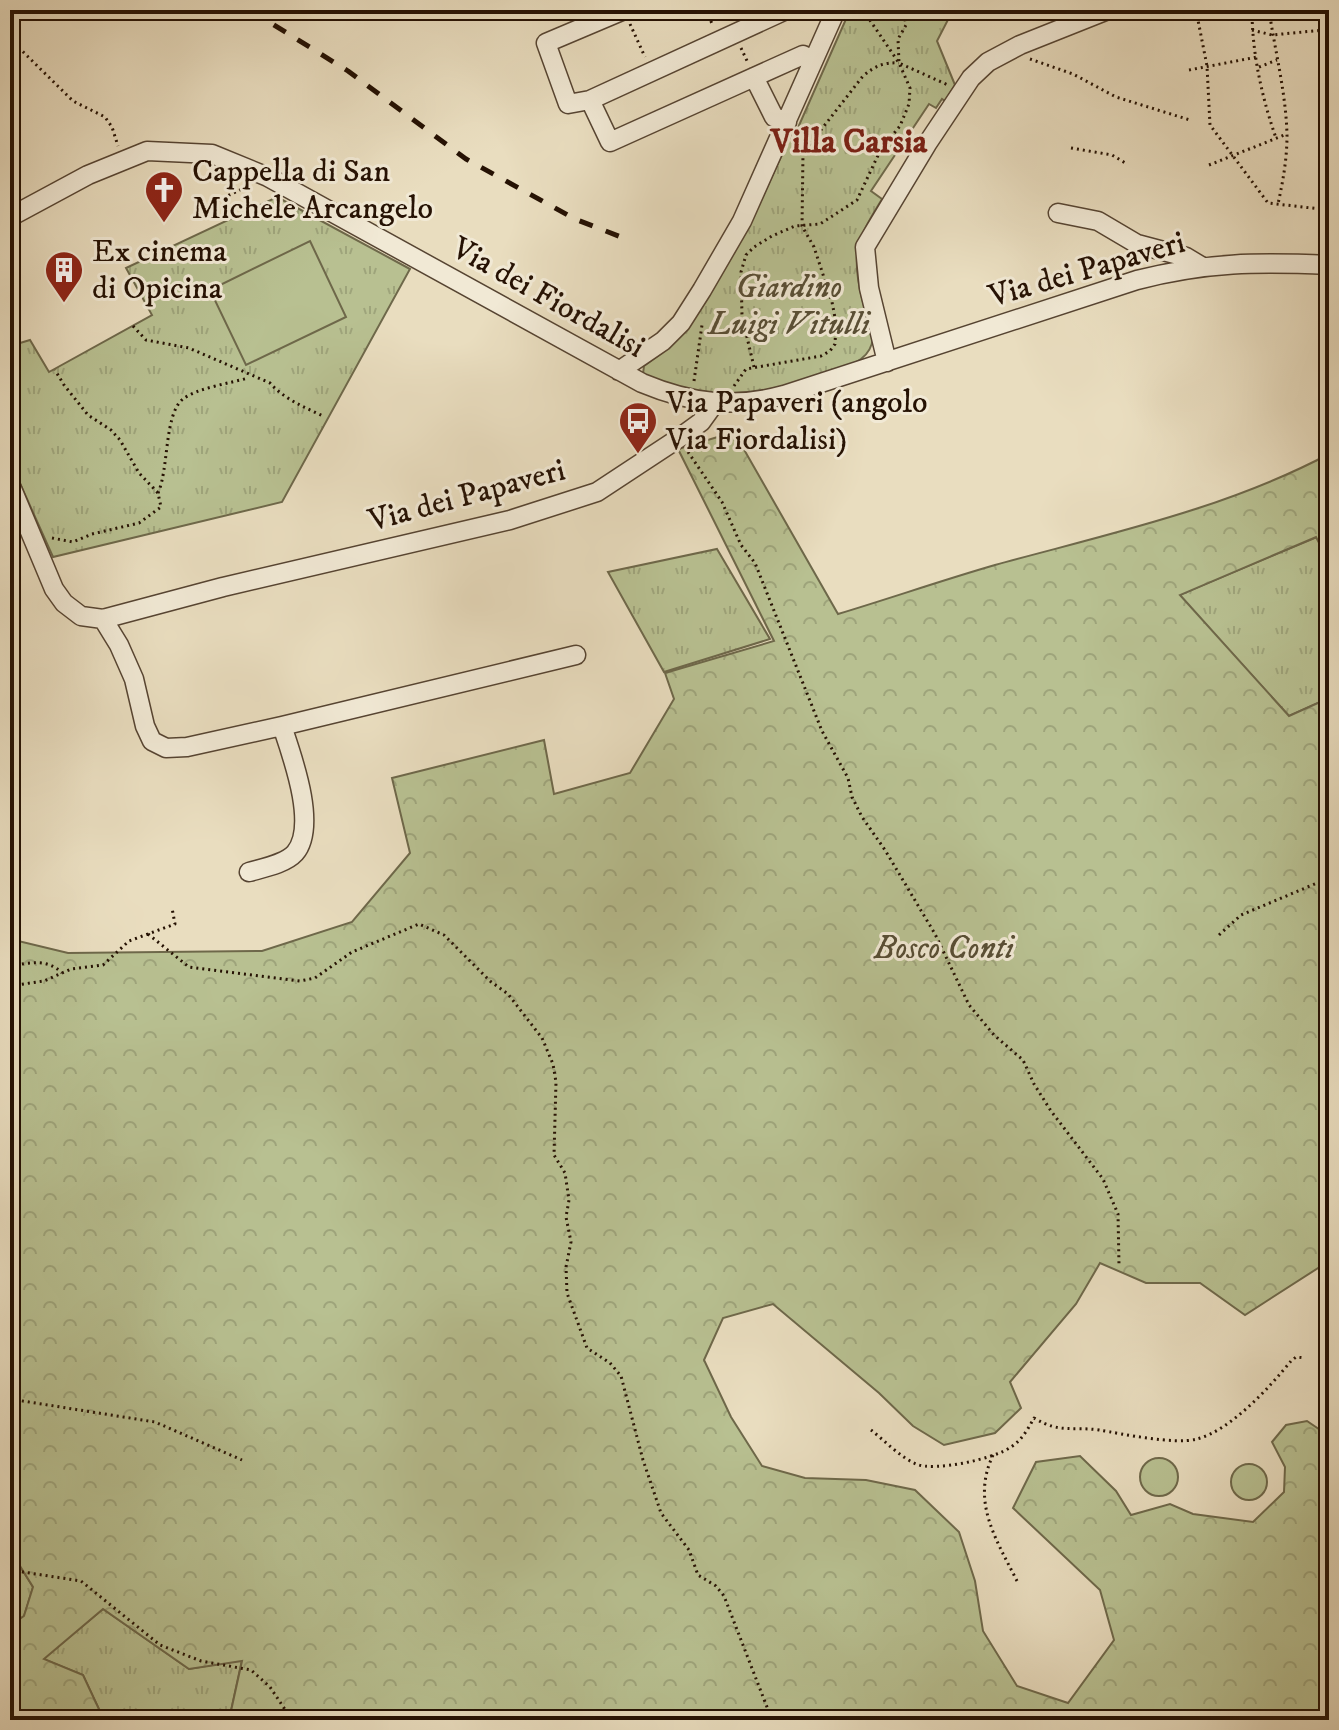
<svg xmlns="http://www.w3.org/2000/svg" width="1339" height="1730" font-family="'IM FELL DW Pica',serif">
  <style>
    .grass { fill: url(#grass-tufts); stroke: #6e684a; stroke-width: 2 }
    .forest { fill: url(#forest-crowns); stroke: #6e684a; stroke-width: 2 }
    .pitch { fill: #b8c091; stroke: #6e684a; stroke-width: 2 }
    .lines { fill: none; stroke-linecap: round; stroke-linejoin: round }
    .minor-casing { stroke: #564432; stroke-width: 21 }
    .path { stroke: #251103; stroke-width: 3; stroke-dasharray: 2 4; stroke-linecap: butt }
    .minor { stroke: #f1e9d5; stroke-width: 18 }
    .rail { stroke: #251103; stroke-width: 5; stroke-dasharray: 14 14; stroke-linecap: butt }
    .labels { text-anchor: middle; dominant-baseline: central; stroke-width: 6; stroke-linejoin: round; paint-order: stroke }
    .poi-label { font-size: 32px; fill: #251103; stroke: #f1e9d5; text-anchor: start }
    .street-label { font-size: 32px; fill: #251103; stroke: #f1e9d5 }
    .park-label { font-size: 32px; font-style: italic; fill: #584e35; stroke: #f1e9d5 }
    .neighbourhood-label { font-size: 34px; font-weight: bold; fill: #7a1f14; stroke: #f1e9d5 }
  </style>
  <defs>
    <pattern id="grass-tufts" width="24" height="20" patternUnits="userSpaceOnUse" patternTransform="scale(2)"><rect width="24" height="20" fill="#b8c091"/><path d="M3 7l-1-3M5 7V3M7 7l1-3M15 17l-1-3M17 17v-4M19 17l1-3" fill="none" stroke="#9ea47b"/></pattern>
    <pattern id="forest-crowns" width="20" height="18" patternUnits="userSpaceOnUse" patternTransform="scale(2)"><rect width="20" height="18" fill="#b8c091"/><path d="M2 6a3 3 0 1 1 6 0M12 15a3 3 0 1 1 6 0" fill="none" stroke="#9ea47b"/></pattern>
  </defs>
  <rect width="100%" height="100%" fill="#e9ddbf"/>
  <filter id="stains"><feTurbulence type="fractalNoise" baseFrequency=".0025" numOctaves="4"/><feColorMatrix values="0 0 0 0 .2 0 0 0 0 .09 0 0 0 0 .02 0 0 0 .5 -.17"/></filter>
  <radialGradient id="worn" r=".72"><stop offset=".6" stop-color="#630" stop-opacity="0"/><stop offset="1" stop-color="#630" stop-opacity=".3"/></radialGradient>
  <path class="grass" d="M850,10H953L937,41L955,85L945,101L942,99L936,108L929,104L871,191L882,199C874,213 863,228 859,244C851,273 866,310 873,338C872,347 869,353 861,359C842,373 744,399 719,396C691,393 668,386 643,374L644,366L662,353L688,328L751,222L789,139H793Z
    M277,197L410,269L282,502L53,557L10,461V346L30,340L49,372L152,315L126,268Z
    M1317,537L1329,562V698L1289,716L1179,595Z
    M717,549L770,639L664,672L608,572Z
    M10,1550L33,1587L24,1616L10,1626Z
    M103,1609L189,1669L242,1660L229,1720H104L83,1675L43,1659Z"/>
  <path class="forest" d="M734,432L838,614C891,598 943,580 995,565C1108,534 1225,509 1329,454V562L1316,537L1180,595L1289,716L1329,698V1261L1245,1315L1200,1283H1146L1100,1263L1076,1304L1010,1382L1021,1408L995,1433L944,1445L913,1426L879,1393L773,1304L723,1318L704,1360L731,1417L762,1466L805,1478L866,1480L915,1490L959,1532L975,1581L983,1631L1017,1686L1068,1703L1114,1640L1100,1590L1013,1508L1036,1462L1080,1456L1116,1491L1131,1515L1170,1504L1193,1514L1253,1522L1284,1492L1285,1467L1272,1442L1286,1425L1307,1421L1329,1436V1720H229L242,1661L189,1669L103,1609L44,1659L83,1675L104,1720H10V1626L24,1616L33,1587L10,1550V939L68,953L262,951L352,922L410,853L392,778L544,740L554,794L630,773L674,699L665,673L774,641L678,449Z"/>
  <path class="pitch" d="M310,241L346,317L246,365L210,290Z
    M1140 1477a19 19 0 1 1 38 0a19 19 0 1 1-38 0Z
    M1231 1482a18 18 0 1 1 36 0a18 18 0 1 1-36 0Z"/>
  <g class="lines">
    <defs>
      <path id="minor" d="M624,10L546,43L568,104L590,100L786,10
        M1328,10L1329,13
        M754,77L774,117L787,122
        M590,100L610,142L803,55L813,60
        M1058,213L1098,221L1137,244L1186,257L1201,266
        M10,217L88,175L147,151L212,154L268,177L642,383C690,403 733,409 784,395L1137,280C1208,262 1257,262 1329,265
        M887,362L869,288L865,247L927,144L971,78L988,62L1020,45L1108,10
        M619,371L663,341L681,323L702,290L742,221L836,10
        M10,484L54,589L64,603L81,616L103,619L223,587L510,520L597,492L679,438L701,422L714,404
        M103,619L119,645L134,679L145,726L152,741L166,748L187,747L282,726L576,655
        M249,872C263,868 285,864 295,853C318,826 292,756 282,726"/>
    </defs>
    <use href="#minor" class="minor-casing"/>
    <path class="path" d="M706,10L713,26
      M863,10L899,63L948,85
      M1196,10L1207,66L1210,125L1268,203L1329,210
      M1252,10C1252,53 1262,98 1276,138
      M1269,10C1275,51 1286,93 1287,135C1287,159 1283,181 1278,204
      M630,24L645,57
      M1252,30L1272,35L1324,30
      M10,39L73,101L105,117L112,127L118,146
      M741,48L748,63
      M1030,59L1073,74L1116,97L1190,120
      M1259,67L1277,60
      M1189,70L1257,57
      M1071,148L1112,155L1127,164
      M1209,165L1287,134
      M196,211L246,187
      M133,326L146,340L189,348L270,383C284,399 304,407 323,416
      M754,367L742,316L741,272L746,255L754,247L772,236L795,226L820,224L857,200L881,149L900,126L909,104L910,88L899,63L898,39L906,25L903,10
      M694,381L702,325
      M734,386L746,369L821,356L830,351L835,344L836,323L832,302L814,247L802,226L803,153L863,76C875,66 884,62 899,63
      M688,452L722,502L741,545L755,563L822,731L848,778L852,797L862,817L885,850L935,934L969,1005L994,1035L1023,1060L1034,1084L1051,1111L1103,1179L1118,1214L1119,1265
      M158,493C169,469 164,414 183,399C197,388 231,383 248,378
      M52,538L73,542L92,534L139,523L161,507L158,493L139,473L120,440L111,430L88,415L64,385L55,370
      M148,934L189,967L300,981L315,978L352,952L419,924L444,935L490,981L508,994L542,1038L553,1064L556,1082L554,1155L565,1173L569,1200L566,1217L571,1242L566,1267L567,1293L587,1348L610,1363L621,1376L643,1460L661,1513L689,1550L698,1575L716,1586L724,1596L772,1720
      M1219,935L1241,915L1329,878
      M10,966C30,963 47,958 62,973
      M10,986L44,981L71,969L103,965L129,941L175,924L172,908
      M10,1399L155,1422L242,1460
      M871,1430C885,1441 900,1457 916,1464C934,1472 994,1459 1011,1447C1022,1440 1028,1429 1034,1418C1061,1434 1071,1426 1099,1430C1123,1434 1175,1445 1197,1439C1231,1430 1269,1388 1291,1361L1296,1357L1305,1358
      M993,1455C971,1502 996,1539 1017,1581
      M10,1570L81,1581L160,1645L201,1661L251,1670L270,1687L292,1720
      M1328,1720H1329"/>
    <use href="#minor" class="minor"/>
    <path class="rail" d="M250,10L348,71L466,159L575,219L621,237"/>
  </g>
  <defs>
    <symbol id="church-pin" viewBox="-11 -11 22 30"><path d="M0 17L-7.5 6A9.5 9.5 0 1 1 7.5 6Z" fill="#8f2418" stroke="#f1e9d5"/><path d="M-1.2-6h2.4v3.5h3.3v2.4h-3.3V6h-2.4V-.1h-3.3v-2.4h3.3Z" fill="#fff"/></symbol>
    <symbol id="building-pin" viewBox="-11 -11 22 30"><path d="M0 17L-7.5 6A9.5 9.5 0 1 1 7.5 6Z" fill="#8f2418" stroke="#f1e9d5"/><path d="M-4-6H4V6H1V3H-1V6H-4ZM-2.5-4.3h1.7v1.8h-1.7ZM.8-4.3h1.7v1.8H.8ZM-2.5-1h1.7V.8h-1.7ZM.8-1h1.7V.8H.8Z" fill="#fff"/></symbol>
    <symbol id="bus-pin" viewBox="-11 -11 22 30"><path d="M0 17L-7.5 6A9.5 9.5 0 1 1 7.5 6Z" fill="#8f2418" stroke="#f1e9d5"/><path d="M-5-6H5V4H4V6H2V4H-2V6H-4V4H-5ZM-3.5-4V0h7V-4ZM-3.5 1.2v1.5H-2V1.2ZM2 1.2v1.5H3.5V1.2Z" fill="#fff"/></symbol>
  </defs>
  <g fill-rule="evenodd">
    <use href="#church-pin" x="142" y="168" width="44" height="60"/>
    <use href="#building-pin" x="42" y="248" width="44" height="60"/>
    <use href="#bus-pin" x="616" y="399" width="44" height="60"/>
  </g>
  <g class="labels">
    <g class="poi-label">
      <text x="192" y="172">Cappella di San<tspan x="192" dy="37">Michele Arcangelo</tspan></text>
      <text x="92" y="252">Ex cinema<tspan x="92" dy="37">di Opicina</tspan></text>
      <text x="666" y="403">Via Papaveri (angolo<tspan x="666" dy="37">Via Fiordalisi)</tspan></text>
    </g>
    <g class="street-label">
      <text transform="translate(1087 270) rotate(-16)">Via dei Papaveri</text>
      <text transform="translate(548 298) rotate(29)">Via dei Fiordalisi</text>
      <text transform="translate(467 496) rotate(-15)">Via dei Papaveri</text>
    </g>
    <g class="park-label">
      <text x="789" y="288">Giardino<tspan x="789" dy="37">Luigi Vitulli</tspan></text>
      <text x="944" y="949">Bosco Conti</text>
    </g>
    <g class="neighbourhood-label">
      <text x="849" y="142">Villa Carsia</text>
    </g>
  </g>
  <rect width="1339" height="1730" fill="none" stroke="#e9ddbf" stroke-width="40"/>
  <rect x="12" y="12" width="1315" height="1706" fill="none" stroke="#251103" stroke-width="4"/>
  <rect x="20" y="20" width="1299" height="1690" fill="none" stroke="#251103" stroke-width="2"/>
  <rect width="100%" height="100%" filter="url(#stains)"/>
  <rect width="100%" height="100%" fill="url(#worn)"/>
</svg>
